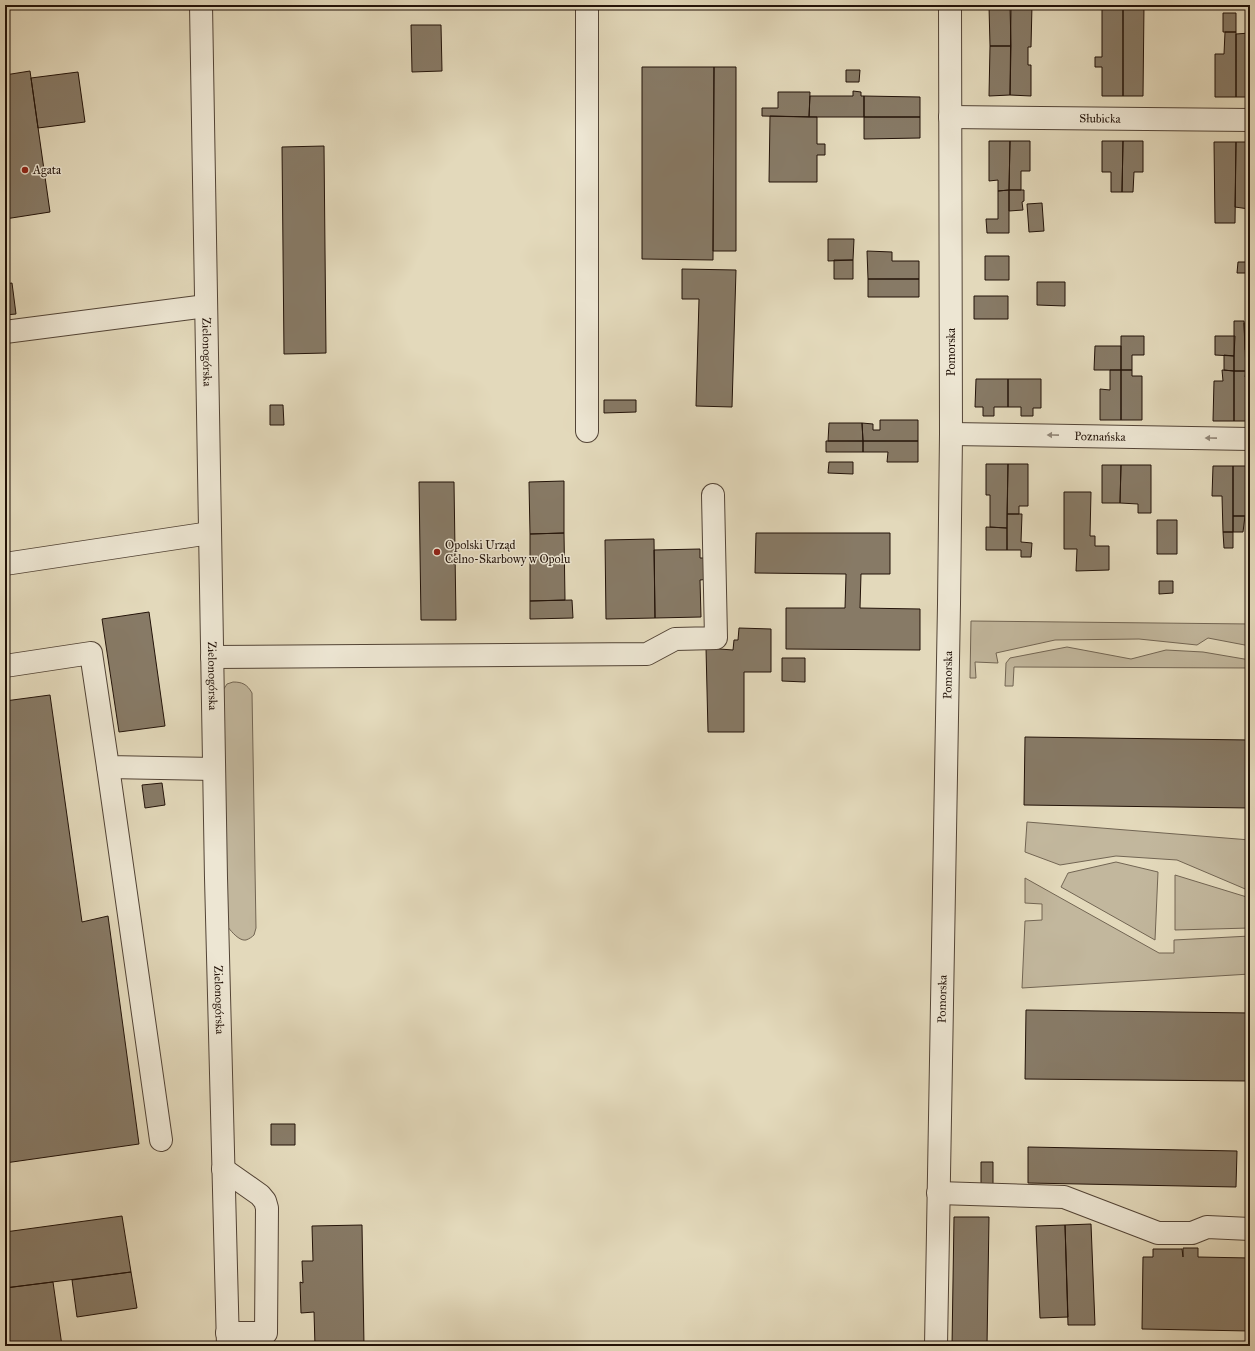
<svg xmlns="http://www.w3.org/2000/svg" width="1255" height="1351" font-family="'IM FELL Great Primer',serif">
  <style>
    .green { fill: #c2b79d; stroke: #726553 }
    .building { fill: #877a66; stroke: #231309 }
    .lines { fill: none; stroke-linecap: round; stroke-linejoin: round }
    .minor-casing { stroke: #534436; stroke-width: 24 }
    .minor { stroke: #ede6d3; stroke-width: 22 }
    .oneway { fill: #928778 }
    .poi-dot { fill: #8f2418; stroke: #ede6d3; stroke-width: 1.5 }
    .labels { text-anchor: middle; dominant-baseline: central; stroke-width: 3; stroke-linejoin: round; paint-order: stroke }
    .street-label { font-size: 12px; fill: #231309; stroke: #ede6d3 }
    .poi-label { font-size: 12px; fill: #231309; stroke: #ede6d3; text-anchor: start }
  </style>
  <rect width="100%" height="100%" fill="#e3d9bb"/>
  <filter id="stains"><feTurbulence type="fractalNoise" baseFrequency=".005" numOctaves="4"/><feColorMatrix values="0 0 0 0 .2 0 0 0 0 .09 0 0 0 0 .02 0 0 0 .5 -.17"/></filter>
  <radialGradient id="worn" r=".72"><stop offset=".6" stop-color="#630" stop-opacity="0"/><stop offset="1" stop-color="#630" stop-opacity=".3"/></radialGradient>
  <path class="green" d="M971,621L1250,624V646L1208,638L1197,645L1139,639L1055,640L996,653L998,663L975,662L976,678H970Z
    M1067,647L1131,659L1166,650L1203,652L1250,660V668L1014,667L1013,686H1005L1006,663L1010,658Z
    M233,682C242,682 247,684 252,693L256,928L254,935C252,937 249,939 246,940C236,942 222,919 217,911L213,706L227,684Z
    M1027,822L1250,840V891L1177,860L1116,856L1060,865L1025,852Z
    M1116,862L1158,872L1155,940L1061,887L1068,873Z
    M1175,875L1250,898V928L1175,930Z
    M1025,878L1159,953H1174V940L1250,936V974L1022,988L1025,921L1042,920V904L1025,903Z"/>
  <path class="building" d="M1011,5H1032L1031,47H1028V65H1031V96L1010,95Z
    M1102,5H1123V96H1102V67H1095V57H1102Z
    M1123,5H1144L1143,96H1123Z
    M989,6H1010L1011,46H990Z
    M1223,13H1236V32H1223Z
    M411,25H441L442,71L412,72Z
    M1225,32H1236V97H1215V54H1224Z
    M1250,33V97H1236V34Z
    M990,46H1011L1010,95L989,96Z
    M642,67H714L713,260L642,259Z
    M714,67H736V251H713Z
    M846,70H860L859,82H846Z
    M30,71L50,212L5,219V75Z
    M78,72L85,122L38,128L31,78Z
    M853,91L861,92V96H864V117H809L810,96H853Z
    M778,92H810L809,117L762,116V108H778Z
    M864,96L920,97V117H864Z
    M770,116L817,117V144H825V155H817V182H769Z
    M864,117H920V138L864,139Z
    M989,141H1010L1009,190L998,191V180L989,181Z
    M1010,141H1030V171H1021V190H1009Z
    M1102,141H1123L1122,192H1111V172H1102Z
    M1123,141H1143V172H1134L1133,192H1122Z
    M1214,142H1236L1235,223H1215Z
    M1236,142H1250V215L1249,209L1235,207Z
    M324,146L326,353L284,354L282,147Z
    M1009,190H1024V201L1022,202L1023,210L1009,211Z
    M1009,190V233H987L986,219H998V191Z
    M1042,203L1044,231L1029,232L1027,204Z
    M828,239H854L853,260L828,261Z
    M867,251L892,252V261H919V279H868Z
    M985,256H1009V280H985Z
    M834,260H853V279H834Z
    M1238,262H1247V273H1237Z
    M682,269L736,270L732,407L696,406L699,299H682Z
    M868,279H919V297H868Z
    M1037,282H1065V306L1037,305Z
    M12,283L16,314L5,315V284Z
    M974,296H1008V319H974Z
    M1234,321H1244L1246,371H1234Z
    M1244,323H1250V350H1245Z
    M1121,336H1144V355H1132V370H1121Z
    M1215,336H1235L1234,356L1215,355Z
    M1095,346H1121V370H1094Z
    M1224,355L1234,356V371L1224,370Z
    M1110,370H1121V420H1100V389L1110,390Z
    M1121,370H1132V376H1142V420H1121Z
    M1222,370L1234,371V421H1213L1214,381H1223Z
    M1234,371H1246L1245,377L1250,378V421H1234Z
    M976,379H1008V407H994V416H983V407H975Z
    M1008,379H1041V408H1033V416H1021V407H1008Z
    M604,400H636V412L604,413Z
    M270,405H283L284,425H270Z
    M880,420H918V441H863L862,423L873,424V430H880Z
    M829,423H862L863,441H828Z
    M826,441H863V452H826Z
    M863,441H918V462H887L888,452H863Z
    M829,462H853V474L828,473Z
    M986,464H1008L1007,528L990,527V495H986Z
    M1008,464H1028V506H1019V514H1007Z
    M1102,465H1121L1120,503H1102Z
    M1121,465H1151V513H1138V504L1120,503Z
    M1213,466H1233V532H1223L1222,496H1212Z
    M1233,466H1250V516H1233Z
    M564,481V533L530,534L529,482Z
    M419,482H454L456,620H421Z
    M1064,492H1091L1090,536H1095V546H1109V570L1076,571L1077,549H1064Z
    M1007,514H1022L1021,542L1032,543L1031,557H1021V550H1007Z
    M1233,516H1245L1243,532H1233Z
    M1157,520H1177V554H1157Z
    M986,527L1007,528V550H986Z
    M1223,532H1233V548H1224Z
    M564,533L565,600L530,601V534Z
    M756,533H890V574H861L860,608L920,609V650L786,649V608H845L846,574L755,573Z
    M654,539L655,618L606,619L605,540Z
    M700,549V558H710V579L700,580L701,617L655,618L654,550Z
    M1159,581H1173V593L1159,594Z
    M572,600L573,618L530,619V601Z
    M149,612L165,726L119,732L102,619Z
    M739,628L771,629V672H744V732H708L706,648L733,650L734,640H738Z
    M782,658H805V682L782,681Z
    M50,695L82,922L108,916L139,1144L5,1163V701Z
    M1025,737L1250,740V808L1024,805Z
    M162,783L165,805L145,808L142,785Z
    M1026,1010L1250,1013V1081L1025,1079Z
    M271,1124H295V1145H271Z
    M1028,1147L1237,1151L1236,1187L1028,1183Z
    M1248,1152H1250V1187H1249L1248,1177Z
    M981,1162H993V1184H981Z
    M122,1216L131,1272L5,1288V1232Z
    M954,1217H989L987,1346H952Z
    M1091,1224L1095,1325H1068L1065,1225Z
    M362,1225L364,1346H315L314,1312L301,1313L300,1282L303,1283L302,1261H313L312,1226Z
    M1065,1225L1068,1317L1040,1318L1036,1226Z
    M1183,1248H1198V1257L1250,1258V1331L1142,1329L1143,1257H1153V1249H1182L1183,1257Z
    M131,1272L137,1308L77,1317L72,1280Z
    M53,1282L62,1346H5V1288Z"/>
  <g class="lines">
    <defs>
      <g id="minor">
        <path id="s1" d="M201,5L216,878L228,1346"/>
        <path id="s2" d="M950,117L1250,120"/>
        <path d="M5,332L206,306"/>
        <path d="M587,431V5"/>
        <path id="s3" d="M951,434L1250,439"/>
        <path d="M5,564L210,533"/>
        <path d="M212,657L647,654L675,639L716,638L713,495"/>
        <path d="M5,666L91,653L108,767L214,769"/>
        <path d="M108,767L161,1140"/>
        <path d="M223,1169L260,1195L265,1201L267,1208L266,1333H227"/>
        <path d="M938,1193L1064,1197L1158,1233H1192L1207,1227L1250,1229"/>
        <path id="s4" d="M936,1346L949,604L951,434L950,5"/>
      </g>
    </defs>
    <use href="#minor" class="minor-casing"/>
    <use href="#minor" class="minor"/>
  </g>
  <defs><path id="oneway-solid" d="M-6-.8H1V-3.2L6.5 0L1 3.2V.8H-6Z"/></defs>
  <g class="oneway">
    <use href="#oneway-solid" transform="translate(1053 435) rotate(-179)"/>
    <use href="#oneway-solid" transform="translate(1211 438) rotate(-179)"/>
  </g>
  <g class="poi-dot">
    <circle cx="25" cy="170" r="4"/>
    <circle cx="437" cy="552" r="4"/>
  </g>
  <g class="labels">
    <g class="street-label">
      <text stroke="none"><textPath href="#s2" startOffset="150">Słubicka</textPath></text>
      <text stroke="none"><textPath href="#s1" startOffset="347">Zielonogórska</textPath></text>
      <text transform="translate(951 352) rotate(-90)">Pomorska</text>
      <text stroke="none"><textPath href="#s3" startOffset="149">Poznańska</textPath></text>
      <text stroke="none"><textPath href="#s1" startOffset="671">Zielonogórska</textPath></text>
      <text stroke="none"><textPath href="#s4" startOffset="671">Pomorska</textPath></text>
      <text stroke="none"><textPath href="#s1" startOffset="995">Zielonogórska</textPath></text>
      <text stroke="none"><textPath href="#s4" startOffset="347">Pomorska</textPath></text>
    </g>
    <g class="poi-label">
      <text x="33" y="170">Agata</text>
      <text x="445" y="545">Opolski Urząd<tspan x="445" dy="14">Celno-Skarbowy w Opolu</tspan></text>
    </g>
  </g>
  <rect width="1255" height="1351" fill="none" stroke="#e3d9bb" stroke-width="20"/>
  <rect x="6" y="6" width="1243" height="1339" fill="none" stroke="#231309" stroke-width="2"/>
  <rect x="10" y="10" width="1235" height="1331" fill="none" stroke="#231309"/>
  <rect width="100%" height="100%" filter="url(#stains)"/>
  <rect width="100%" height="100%" fill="url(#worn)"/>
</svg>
